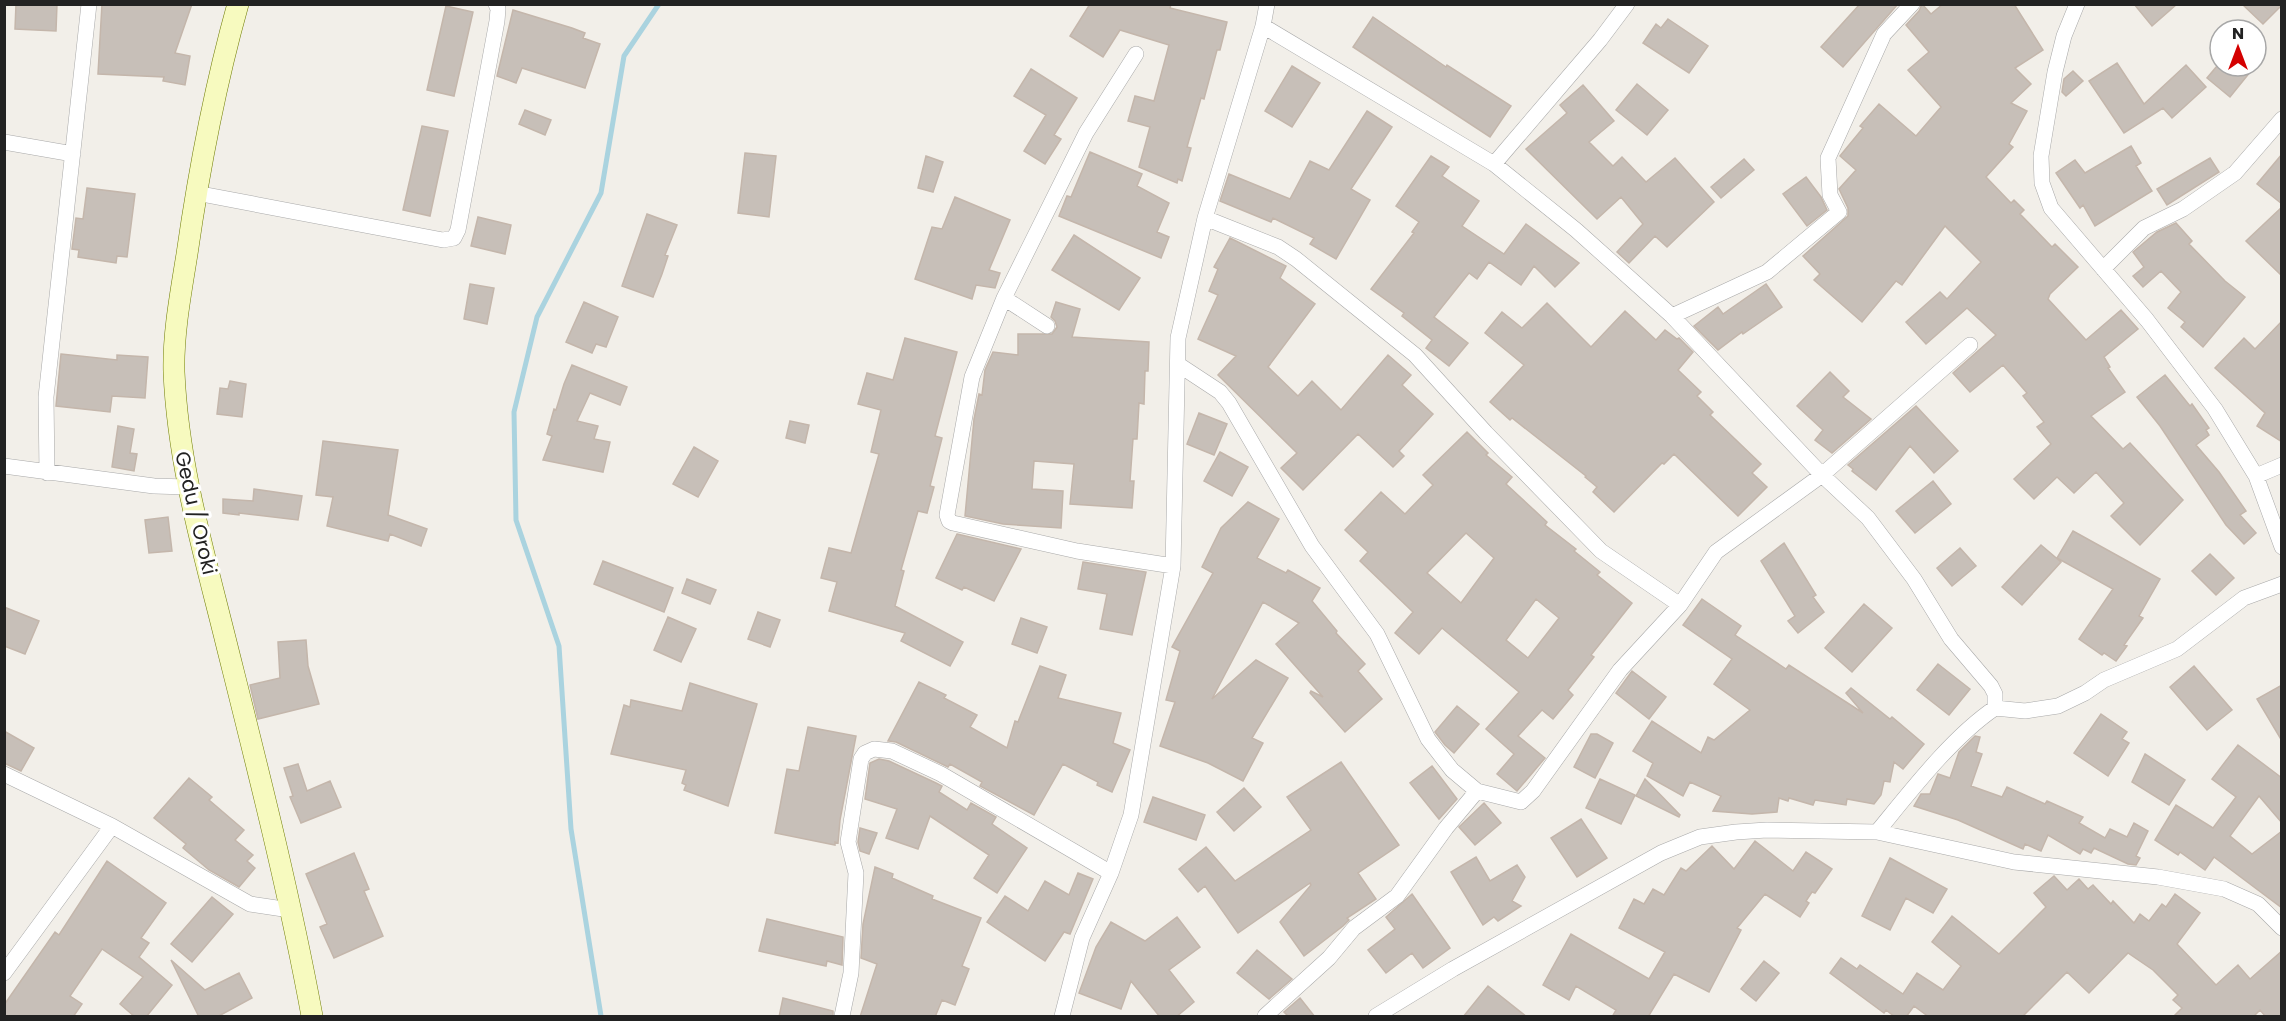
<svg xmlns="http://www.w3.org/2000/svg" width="2286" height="1021" font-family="Poppins,sans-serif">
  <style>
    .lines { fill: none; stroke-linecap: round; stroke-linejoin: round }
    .stream { stroke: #aad3df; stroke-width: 5 }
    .building { fill: #c7bfb8; stroke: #c4b6ab; stroke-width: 1.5; fill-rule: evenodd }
    .street-casing { stroke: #a9a9a9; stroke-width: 16 }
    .secondary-casing { stroke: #707d05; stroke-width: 22 }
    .street { stroke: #fff; stroke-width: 15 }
    .secondary { stroke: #f7fabf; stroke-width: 21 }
    .labels { text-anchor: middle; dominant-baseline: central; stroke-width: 6; stroke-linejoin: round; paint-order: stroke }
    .street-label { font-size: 20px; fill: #222; stroke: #fff }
  </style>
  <rect width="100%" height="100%" fill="#f2efe9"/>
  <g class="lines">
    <path class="stream" d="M601,1016L571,829L559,646L516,520L514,412L537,317L601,193L624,56L659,4"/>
  </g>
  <path class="building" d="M16,4H57L56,31L15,29Z
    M102,4H192L175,53L190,56L185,85L163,81L164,77L98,74Z
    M1090,4H1171L1170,8L1227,22L1220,50H1217L1204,99L1201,98L1187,147L1191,148L1182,181L1178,179L1177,183L1139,167L1150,127L1128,121L1135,96L1154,101L1169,45L1120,30L1103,57L1070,36Z
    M1860,4H1898L1843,67L1821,47Z
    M1922,4L1931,14L1943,4H2014L2043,50L2015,68L2031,84L2011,103L2027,111L2009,144L2013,147L1986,177L2011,203L2014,200L2024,210L2020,214L2052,247L2055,244L2078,267L2050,294L2048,299L2086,340L2121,310L2138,329L2104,357L2110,367L2108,368L2125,392L2091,416L2123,449L2130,443L2183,500L2140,545L2111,516L2124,503L2096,472L2074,493L2057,477L2034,499L2014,479L2051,444L2037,427L2044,422L2023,396L2027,393L2003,365L1970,392L1953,373L1996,335L1967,308L1926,344L1906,322L1940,292L1947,299L1981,262L1945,226L1902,285L1896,281L1862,322L1814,280L1820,274L1803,256L1848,216V208L1839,189L1856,170L1840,156L1863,128L1860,126L1879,104L1916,136L1941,107L1908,70L1929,52L1906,25L1919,11Z
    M2134,4H2177L2152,26Z
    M2242,4H2282V5L2263,24Z
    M446,6L473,12L454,96L427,90Z
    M513,10L572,28L585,33L583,38L600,44L585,88L522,68L516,83L497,76Z
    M1373,17L1446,67L1447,65L1511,106L1490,137L1353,47Z
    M1668,19L1708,46L1689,73L1643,43L1656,24L1661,28Z
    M2117,63L2144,104L2186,65L2206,87L2172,118L2163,108L2124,133L2089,81Z
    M1292,66L1320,83L1292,127L1265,111Z
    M2217,66H2255L2230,97L2207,78Z
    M1031,69L1077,98L1054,135L1061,139L1045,164L1024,151L1046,115L1014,96Z
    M2073,71L2083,81L2066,96L2062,92L2064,79Z
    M1637,84L1668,110L1647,135L1616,110Z
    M1583,85L1614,121L1589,142L1613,166L1622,157L1646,182L1675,158L1714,202L1667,247L1655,236L1629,263L1617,252L1643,224L1621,197L1597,219L1526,149L1567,113L1560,105Z
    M525,110L551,120L545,135L519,124Z
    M1367,111L1392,127L1351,189L1370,200L1336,259L1310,244L1314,238L1273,218L1271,222L1220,201L1229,174L1290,199L1310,161L1329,170Z
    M422,126L448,131L430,216L403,210Z
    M2131,146L2141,163L2136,166L2152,191L2095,226L2083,205L2080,208L2056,173L2075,160L2085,173Z
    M1090,152L1142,174L1137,186L1169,203L1157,232L1169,237L1161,258L1059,216L1067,196L1071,197Z
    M745,153L776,156L769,217L738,213Z
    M2282,154V204L2257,184Z
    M926,156L943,162L933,192L918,188Z
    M1431,156L1449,167L1442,176L1479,201L1462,226L1504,254L1526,224L1579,263L1555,287L1534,266L1521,285L1489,262L1477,279L1469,273L1434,317L1468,343L1449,366L1426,348L1432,340L1402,316L1404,313L1371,289L1414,233L1412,232L1419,222L1396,206Z
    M2210,158L2219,172L2167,205L2157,189Z
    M1744,159L1754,170L1721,198L1711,187Z
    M1806,177L1821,197L1827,210L1807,226L1783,194Z
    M87,188L135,194L127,257L117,256L116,263L78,257L79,250L72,249L76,218L83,219Z
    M955,197L1010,220L989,270L1000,273L995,288L976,285L972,299L915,279L932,227L942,229Z
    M2282,207V276L2246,241Z
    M647,214L677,225L665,255L668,256L662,274L653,297L622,286Z
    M478,217L511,225L505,254L471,246Z
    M2176,223L2192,241L2189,244L2225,281L2245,297L2203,347L2181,327L2185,322L2168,308L2181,292L2161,271L2143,287L2133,276L2144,267L2133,252L2157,232Z
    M1074,235L1140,278L1119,310L1052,270Z
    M1230,238L1286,266L1280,278L1315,304L1268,367L1298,396L1312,381L1341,410L1388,355L1411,375L1402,385L1433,414L1399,451L1404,456L1393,467L1358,434L1303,490L1281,468L1297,453L1218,375L1236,356L1198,339L1218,295L1209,291L1218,269L1214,267Z
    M470,284L494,288L487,324L464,319Z
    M1766,284L1782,307L1743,334L1742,332L1718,350L1694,326L1718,307L1723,314Z
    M584,302L618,317L606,347L596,344L592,353L566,342Z
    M1056,302L1080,309L1072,337L1149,342L1148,371H1145L1144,404L1139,403L1137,439H1133L1130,481H1134L1132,508L1070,504L1074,464L1034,461L1032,489L1063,491L1061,528L1003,524L965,516L974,419L979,394L982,395L985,370L993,352L1018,355V334H1052L1057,327L1055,321L1051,317Z
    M1547,303L1591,347L1625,311L1656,340L1665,330L1677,339L1679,338L1693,352L1678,370L1701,392L1697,396L1713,412L1710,415L1761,464L1752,473L1767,487L1738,516L1674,454L1664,464L1662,463L1614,512L1593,492L1597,487L1585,477L1586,476L1512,418L1510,420L1490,402L1524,365L1485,333L1502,312L1522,328Z
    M2282,321V442L2257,426L2265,413L2215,368L2244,338L2255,349Z
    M905,338L957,352L935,436L942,438L930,486L934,487L927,513L918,511L901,570L904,571L895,606L963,642L950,666L901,641L905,633L829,611L837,582L821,578L829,548L851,553L879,454L871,452L881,410L858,404L867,373L893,380Z
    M61,354L117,360V355L148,357L145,398L112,396L110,412L56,406Z
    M572,365L627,387L620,405L590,393L577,421L598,426L594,439L610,442L603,472L543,460L552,436L547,434L554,409L556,410L564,384Z
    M1830,372L1849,391L1843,397L1871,419L1832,453L1815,440L1823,430L1797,406Z
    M2165,375L2190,406L2192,404L2209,428L2206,430L2209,435L2196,445L2219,472L2246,511L2240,515L2256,533L2244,544L2226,525L2160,426L2137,397Z
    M230,381L246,384L242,417L217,414L220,388L228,389Z
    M1916,406L1958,451L1934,473L1910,446L1876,490L1852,471L1853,469L1848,465Z
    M1199,413L1227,424L1214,455L1187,444Z
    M790,421L809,425L805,443L786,438Z
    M118,426L134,429L130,453L137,454L134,471L112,467Z
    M1467,432L1488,453L1486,455L1512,477L1506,484L1547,522L1545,525L1576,549L1574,551L1600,572L1597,575L1632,603L1591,655L1594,657L1568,690L1573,695L1553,719L1542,710L1518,736L1545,758L1517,791L1497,774L1514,754L1486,729L1519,692L1442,628L1419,654L1395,633L1413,612L1360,561L1368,552L1345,530L1381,492L1405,514L1433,485L1423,475ZM1466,533L1494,558L1461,603L1427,573ZM1536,599L1559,618L1528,658L1506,640Z
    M323,441L398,450L388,515L427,529L421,546L390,534L388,541L327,526L333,497L316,495Z
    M694,447L718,461L698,497L673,484Z
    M1220,452L1248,467L1232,496L1204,481Z
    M1933,481L1951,504L1915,533L1896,511Z
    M254,489L302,496L298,520L239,513V515L223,513V499L253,501Z
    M1248,502L1279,519L1257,558L1286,573L1288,570L1320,588L1312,601L1337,631L1336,633L1365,664L1358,671L1382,699L1345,732L1310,693L1311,691L1323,697L1276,644L1299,623L1263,602L1212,699L1256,660L1288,678L1252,738L1263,743L1243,781L1208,763L1160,746L1175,702L1166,700L1180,651L1172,647L1213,573L1202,567L1221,528Z
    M168,517L172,551L149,553L145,520Z
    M2073,531L2160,579L2139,616L2143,618L2124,645L2127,646L2116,661L2104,653L2102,655L2079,639L2113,589L2057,558Z
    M957,534L1021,549L994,601L964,587L962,590L936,578Z
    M1784,543L1816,595L1813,597L1824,612L1798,633L1788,621L1795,616L1761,561Z
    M2041,545L2061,562L2022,605L2002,587Z
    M1960,548L1976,566L1952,586L1937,568Z
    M2210,554L2234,578L2216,595L2192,571Z
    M603,561L673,588L664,612L594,584Z
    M1083,562L1146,572L1132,635L1100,629L1107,594L1078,589Z
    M687,579L716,590L710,604L682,593Z
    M1702,599L1741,626L1735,635L1786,669L1789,665L1863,713L1846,693L1851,688L1890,719L1892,717L1924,744L1903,769L1894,762L1890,782L1884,781L1881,795L1874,804L1847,799L1846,805L1815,800L1813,805L1789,798L1788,801L1779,798L1777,812L1752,814L1713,811L1721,796L1690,782L1683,796L1647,776L1653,763L1633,751L1652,721L1701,753L1708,737L1714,740L1750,710L1714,684L1732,659L1683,625Z
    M1864,604L1892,628L1852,672L1825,648Z
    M4,607L39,621L25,654L4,646Z
    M758,612L780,620L770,647L748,639Z
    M668,617L696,629L681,662L654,650Z
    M1021,618L1047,627L1037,653L1012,644Z
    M306,640L308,666L319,704L258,719L250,685L280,678L278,642Z
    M1938,664L1970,689L1949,715L1917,690Z
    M1040,666L1066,675L1058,698L1121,713L1113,743L1130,750L1112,792L1097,785L1098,782L1063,764L1034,815L980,786L982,782L950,764L948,767L896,742L888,741L919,682L946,695L944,698L977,715L970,727L1007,748L1015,721L1018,722Z
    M2194,666L2232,710L2207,730L2170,687Z
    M1632,671L1666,697L1649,719L1616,693Z
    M690,683L757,704L728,806L684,790L686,785L682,783L686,770L611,754L624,705L630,707L631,700L682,711Z
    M2282,685V741L2257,699Z
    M1457,706L1479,724L1454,753L1445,745L1435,732Z
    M2101,714L2127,732L2122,739L2129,743L2108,776L2074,753Z
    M808,727L856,736L840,820L838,843L835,842V845L775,833L787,769L799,771Z
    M4,731L34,748L21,771L4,763Z
    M1591,734H1597L1613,743L1595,778L1574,767Z
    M1975,736L1980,737L1976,752L1982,754L1971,786L2002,797L2007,787L2045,804L2047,801L2083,817L2079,823L2105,838L2110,829L2127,837L2134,823L2148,831L2136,856L2140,858L2136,865L2128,864L2094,848L2091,853L2083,849L2080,854L2048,835L2041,851L2025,844L2023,849L1958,820L1914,806L1921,794H1930L1938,774L1950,778L1959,752Z
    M2238,745L2282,778V823L2259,796L2230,836L2252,854L2282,831V908L2214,857L2205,870L2180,852L2178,855L2155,840L2176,805L2213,828L2236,797L2212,779Z
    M2145,754L2185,780L2169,805L2132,782Z
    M879,759L889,761L936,783L942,786L939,792L967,810L971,803L996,817L992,824L1027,848L997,893L974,878L989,855L930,816L918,849L886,838L897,809L865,799L870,763Z
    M1341,762L1399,845L1358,873L1376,899L1347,918L1349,920L1343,926L1304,956L1280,922L1311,885L1310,883L1238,933L1205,886L1198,892L1179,869L1206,847L1235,881L1311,830L1287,797Z
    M298,764L307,791L330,781L341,807L301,823L290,797L293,796L284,768Z
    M1432,766L1457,799L1439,819L1410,783Z
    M189,778L212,797L209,800L244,830L235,840L253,855L247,861L255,868L239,887L209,870L183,848L186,844L154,818Z
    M1600,779L1635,795L1621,824L1586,808Z
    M1645,779L1680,815L1679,817L1636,796Z
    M1244,788L1261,807L1234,831L1217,812Z
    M1153,797L1205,815L1196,840L1144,822Z
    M1484,803L1501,823L1475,845L1459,827Z
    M1581,819L1607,858L1577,877L1551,838Z
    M860,828L877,833L869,854L860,851L858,842Z
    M1755,841L1793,871L1806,852L1832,869L1815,893L1812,892L1806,901L1809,903L1800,917L1765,894L1737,928L1741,930L1709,992L1674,974L1648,1017H1612L1616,1010L1576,986L1569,1000L1543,985L1571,934L1649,979L1665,952L1619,928L1634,899L1644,904L1653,889L1664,895L1681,868L1686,871L1712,846L1734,869Z
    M354,853L369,889L364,891L383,936L334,958L320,927L327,924L306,874Z
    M1476,857L1490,881L1517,865L1525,877L1512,901L1521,906L1498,921L1494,917L1483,925L1451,872Z
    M1890,858L1947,889L1933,913L1906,898L1890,930L1862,916Z
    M107,861L166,903L141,938L149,943L139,957L172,985L146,1017H135L120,1004L143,977L102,949L70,996L82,1004L73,1017H4V1005L55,932L59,935Z
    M875,867L893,874L892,878L933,896L932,899L981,918L962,966L969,969L955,1005L942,1000L935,1017H860L877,964L861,958L863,924Z
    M1078,873L1093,879L1070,934L1064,932L1045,961L987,922L1005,896L1028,911L1045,881L1069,895Z
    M2054,876L2067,890L2079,879L2088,889L2093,885L2111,904L2113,901L2134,923L2140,914L2149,921L2162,904L2166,907L2175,894L2200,913L2177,944L2216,985L2238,965L2250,979L2282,951V1017H2266L2260,1010L2253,1017H2173L2182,1008L2173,1000L2178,995L2153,970L2128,953L2089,993L2067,972L2022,1017H1929L1914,1006L1906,1017H1895L1886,1010L1884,1013L1830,973L1841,958L1857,969L1860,965L1903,994L1917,973L1943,990L1961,966L1932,942L1952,916L1999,954L2046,907L2034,893Z
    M1412,894L1450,948L1423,968L1412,953L1386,973L1368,950L1395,929L1386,917Z
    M212,897L233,914L192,962L171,944Z
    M1177,917L1200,947L1169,970L1194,1002L1176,1017H1160L1131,981L1121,1009L1079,993L1096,947L1111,922L1145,941Z
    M767,919L843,937L842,965L827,961L826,966L759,951Z
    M1257,950L1292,979L1269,999L1237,973Z
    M171,960L205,990L239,973L252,998L217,1017H199Z
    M1764,961L1779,973L1756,1001L1741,989Z
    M1488,986L1527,1017H1463Z
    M783,998L833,1011V1017H779Z
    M1300,998L1315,1017H1289L1284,1012Z"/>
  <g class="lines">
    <defs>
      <path id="street" d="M2077,4L2064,36L2055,72L2041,156L2042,183L2051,208L2147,320L2215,409L2256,476L2282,547
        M1263,26L1494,164L1576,230L1672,316L1822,475L1868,518L1914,579L1951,639L1991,686L1995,694V708C1952,737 1910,792 1877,832
        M1136,54L1086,133L1004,298L972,377L947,515L949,521L953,523L1077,551L1173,566
        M4,142L73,154
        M1494,164L1600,40L1627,4
        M196,193L443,240L454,238L458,230L497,21L498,9L496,4
        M1205,218L1278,247L1296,259L1415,355L1486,433L1601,551L1680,605
        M2103,269L2144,228L2183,209L2235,173L2282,119
        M1004,298L1047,326
        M1672,316L1767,272L1839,212L1830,195L1828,158L1884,34L1912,4
        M1179,365L1220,392L1229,403L1312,546L1377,634L1428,739L1452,770L1477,791L1521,802L1533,791L1620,670L1680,605L1716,552L1822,475L1970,345
        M4,466L154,486L187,487
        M47,473L46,397L89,4
        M2256,476L2282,465
        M1995,708L2025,711L2058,706L2085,693L2104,680L2177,649L2244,598L2282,584
        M4,774L112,826L250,904L290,910
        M4,973L112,826
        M842,1016L851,973L856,873L848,842L861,759L865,753L874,749L892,751L941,774L1111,873
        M1062,1016L1082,938L1111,873L1131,815L1173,566L1178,338L1205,218L1263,26L1267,4
        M1265,1016L1329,958L1354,928L1397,896L1446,828L1477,791
        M1376,1016L1453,969L1661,853L1700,837L1736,832L1767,830L1877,832L2014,862L2158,877L2224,889L2258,904L2282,928"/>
      <path id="secondary" d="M238,4C215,86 199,170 187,254C181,292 173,333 174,372C178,465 204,553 226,642C257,766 289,891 312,1016"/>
    </defs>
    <use href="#street" class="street-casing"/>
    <use href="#secondary" class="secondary-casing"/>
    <use href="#street" class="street"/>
    <use href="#secondary" class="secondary"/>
  </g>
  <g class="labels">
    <g class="street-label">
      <text transform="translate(196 513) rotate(77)">Gedu / Oroki</text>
    </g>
  </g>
  <rect width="2286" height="1021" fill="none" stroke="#222222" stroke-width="12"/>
  <g transform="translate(2238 48)"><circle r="28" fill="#ffffff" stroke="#a7a7a7" stroke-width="1.5"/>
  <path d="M0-4.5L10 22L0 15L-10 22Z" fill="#d40000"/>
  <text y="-9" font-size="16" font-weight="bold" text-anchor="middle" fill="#222222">N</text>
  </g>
</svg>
